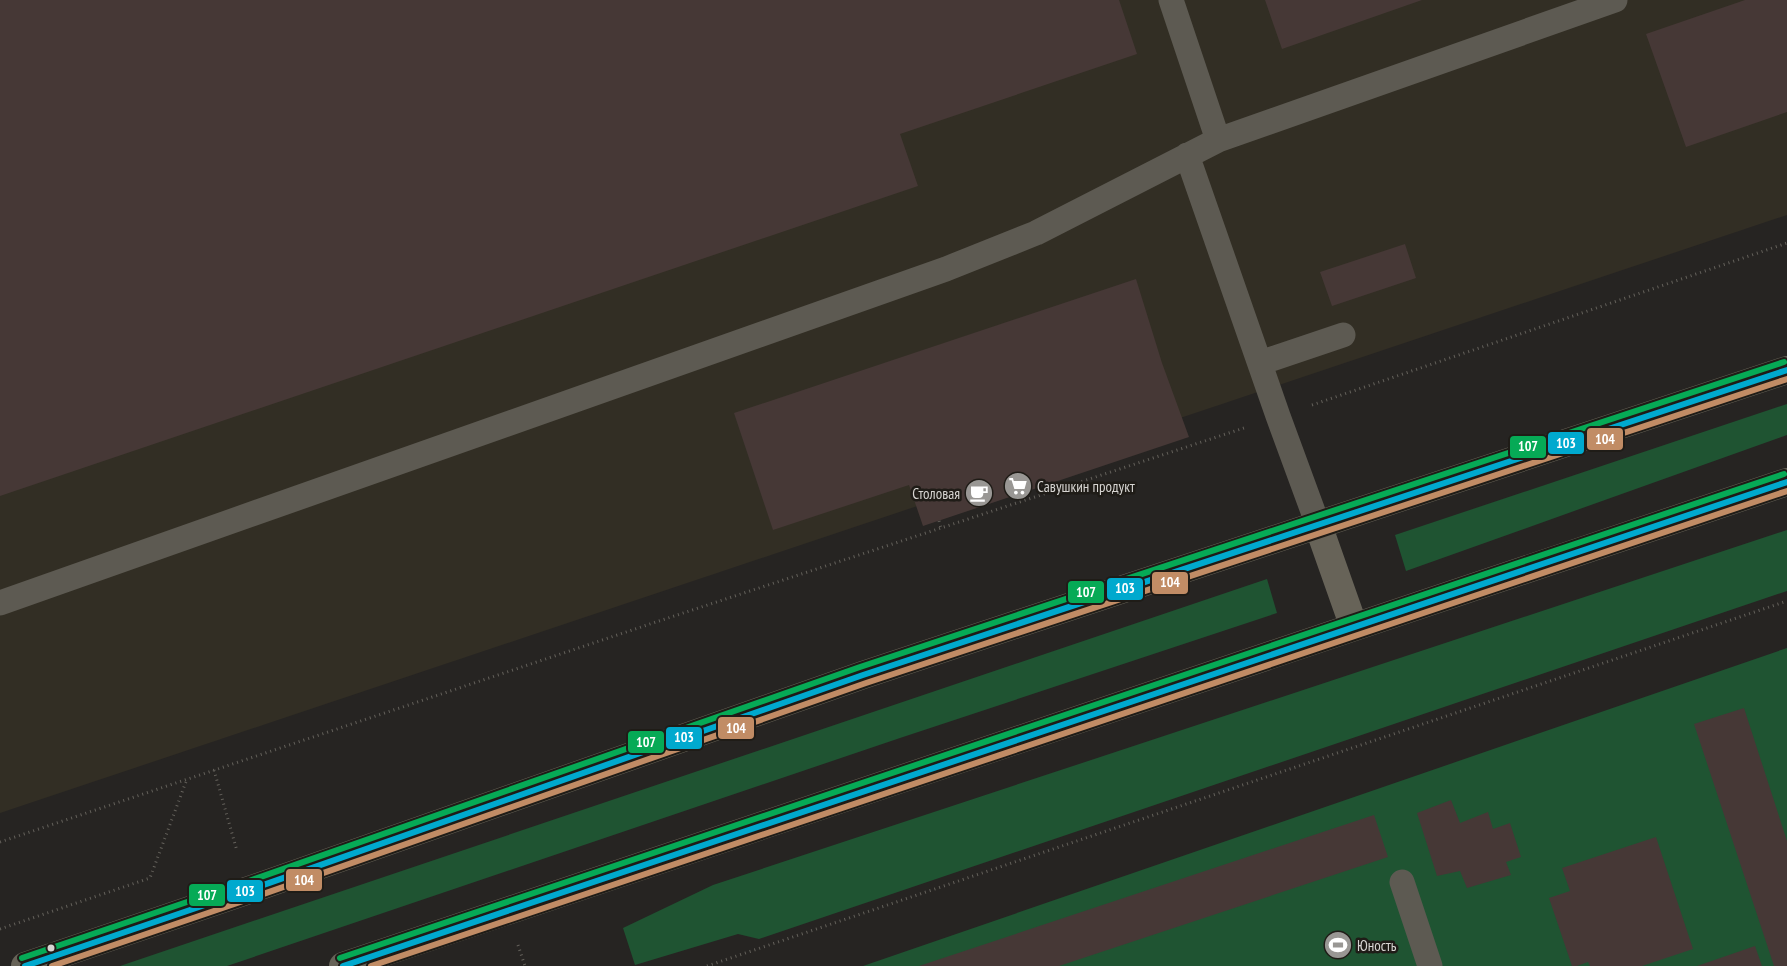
<svg xmlns="http://www.w3.org/2000/svg" width="1787" height="966" font-family="'PT Sans Narrow',sans-serif">
  <style>
    .built { fill: #322e24 }
    .green { fill: #1f5432 }
    .building { fill: #463836 }
    .lines { fill: none; stroke-linecap: round; stroke-linejoin: round }
    .path { stroke: #64615b; stroke-width: 3; stroke-dasharray: 1 4; stroke-linecap: butt }
    .service { stroke: #5d5a52; stroke-width: 25 }
    .primary { stroke: #676358; stroke-width: 28 }
    .bus-1-casing { stroke: #1f1c17; stroke-width: 10 }
    .bus-2-casing { stroke: #1f1c17; stroke-width: 10 }
    .bus-3-casing { stroke: #1f1c17; stroke-width: 10 }
    .bus-1 { stroke: #00a9ce; stroke-width: 6 }
    .bus-2 { stroke: #c18c65; stroke-width: 6 }
    .bus-3 { stroke: #06aa56; stroke-width: 6 }
    .bus-dot { fill: #d7d5d2; stroke: #1f1c17; stroke-width: 2 }
    .labels { text-anchor: middle; dominant-baseline: central; stroke-width: 5; stroke-linejoin: round; paint-order: stroke }
    .poi-label { font-size: 15px; fill: #d7d5d2; stroke: #1f1c17; text-anchor: start }
    .line-badge { stroke: #1f1c17; stroke-width: 2 }
    .badge-label { font-size: 14px; text-anchor: middle; font-weight: bold; fill: #fff }
  </style>
  <rect width="100%" height="100%" fill="#262422"/>
  <path class="built" d="M0,0H1787V215L0,813Z"/>
  <path class="green" d="M1787,404V435L1406,571L1395,535Z
    M1787,530V591L759,939L738,934L635,965L623,928L713,885Z
    M1267,579L1277,613L900,738L227,966H120Z
    M1787,648V966H863Z"/>
  <path class="building" d="M0,0H1119L1137,54L900,134L918,186L0,496Z
    M1265,0H1422L1282,49Z
    M1745,0H1787V112L1686,147L1646,34Z
    M1405,244L1416,278L1332,306L1320,272Z
    M1136,279L1162,363L1189,437L923,526L909,485L773,530L734,413Z
    M1744,708L1787,841V966H1774L1694,724Z
    M1451,800L1460,823L1488,812L1493,829L1510,823L1521,857L1506,862L1511,875L1467,888L1460,871L1437,876L1417,813Z
    M1374,815L1388,857L1059,966H919Z
    M1656,837L1693,949L1642,966H1590L1588,962L1577,966H1572L1549,898L1570,891L1562,868Z
    M1755,946L1762,966H1697Z"/>
  <g class="lines">
    <path class="path" d="M1312,405L1787,243
      M939,521L941,528
      M214,770L237,851
      M0,842L656,622L1244,428
      M0,929L150,878L187,779
      M518,945L525,966
      M707,966L1787,601"/>
    <path class="service" d="M1218,140L1615,0
      M1187,155L1278,416L1318,525
      M1260,363L1343,335
      M0,603L946,269L1036,233L1218,140L1171,0
      M1402,882L1430,966"/>
    <path class="primary" d="M1318,525L1354,627
      M25,966L249,890L863,675L1787,370
      M343,966L1787,482"/>
    <defs>
      <path id="bus-1" d="M25,966L249,890L863,675L1787,370
        M343,966L1787,482"/>
      <path id="bus-2" d="M52,966L252,898L866,683L1787,379
        M371,966L1787,491"/>
      <path id="bus-3" d="M22,958L246,882L860,667L1784,362
        M340,958L1784,474"/>
    </defs>
    <use href="#bus-1" class="bus-1-casing"/>
    <use href="#bus-2" class="bus-2-casing"/>
    <use href="#bus-3" class="bus-3-casing"/>
    <use href="#bus-1" class="bus-1"/>
    <use href="#bus-2" class="bus-2"/>
    <use href="#bus-3" class="bus-3"/>
  </g>
  <defs>
    <symbol id="supermarket-disc" viewBox="-11 -11 22 22"><circle r="9.5" fill="#999794" stroke="#1f1c17"/><path d="M-6-5.5h2.5l.6 2H6L4.5 2H-2.5L-4.4-4H-6ZM-1.5 3.2a1.3 1.3 0 1 0 .1 0ZM3 3.2a1.3 1.3 0 1 0 .1 0Z" fill="#fff"/></symbol>
    <symbol id="cafe-disc" viewBox="-11 -11 22 22"><circle r="9.5" fill="#999794" stroke="#1f1c17"/><path d="M-5.5-4.5H6V0H3Q3 3.5 0 3.5H-2.5Q-5.5 3.5-5.5 0ZM3-3.2v2h1.7v-2ZM-6 4.5H4V6H-6Z" fill="#fff"/></symbol>
    <symbol id="stadium-disc" viewBox="-11 -11 22 22"><circle r="9.5" fill="#999794" stroke="#1f1c17"/><path d="M0-5a6.5 5 0 1 0 0 10a6.5 5 0 1 0 0-10ZM-3.5-1.8h7v3.6h-7Z" fill="#fff"/></symbol>
  </defs>
  <g fill-rule="evenodd">
    <use href="#supermarket-disc" x="1002" y="470" width="32" height="32"/>
    <use href="#cafe-disc" x="963" y="477" width="32" height="32"/>
    <use href="#stadium-disc" x="1322" y="929" width="32" height="32"/>
  </g>
  <circle class="bus-dot" cx="51" cy="948" r="4.5"/>
  <g class="labels">
    <g class="poi-label">
      <text x="1037" y="486">Савушкин продукт</text>
      <text x="960" y="493" text-anchor="end">Столовая</text>
      <text x="1357" y="945">Юность</text>
    </g>
  </g>
  <g class="line-badge">
    <rect x="1586" y="427" width="38" height="24" rx="5" fill="#c18c65"/>
    <rect x="1547" y="431" width="38" height="24" rx="5" fill="#00a9ce"/>
    <rect x="1509" y="435" width="38" height="24" rx="5" fill="#06aa56"/>
    <rect x="1151" y="571" width="38" height="24" rx="5" fill="#c18c65"/>
    <rect x="1106" y="577" width="38" height="24" rx="5" fill="#00a9ce"/>
    <rect x="1067" y="580" width="38" height="24" rx="5" fill="#06aa56"/>
    <rect x="717" y="716" width="38" height="24" rx="5" fill="#c18c65"/>
    <rect x="665" y="726" width="38" height="24" rx="5" fill="#00a9ce"/>
    <rect x="627" y="730" width="38" height="24" rx="5" fill="#06aa56"/>
    <rect x="285" y="868" width="38" height="24" rx="5" fill="#c18c65"/>
    <rect x="226" y="879" width="38" height="24" rx="5" fill="#00a9ce"/>
    <rect x="188" y="883" width="38" height="24" rx="5" fill="#06aa56"/>
  </g>
  <g class="badge-label">
    <text x="1605" y="444">104</text>
    <text x="1566" y="448">103</text>
    <text x="1528" y="451">107</text>
    <text x="1170" y="587">104</text>
    <text x="1125" y="593">103</text>
    <text x="1086" y="597">107</text>
    <text x="736" y="733">104</text>
    <text x="684" y="742">103</text>
    <text x="646" y="747">107</text>
    <text x="304" y="885">104</text>
    <text x="245" y="896">103</text>
    <text x="207" y="900">107</text>
  </g>
</svg>
